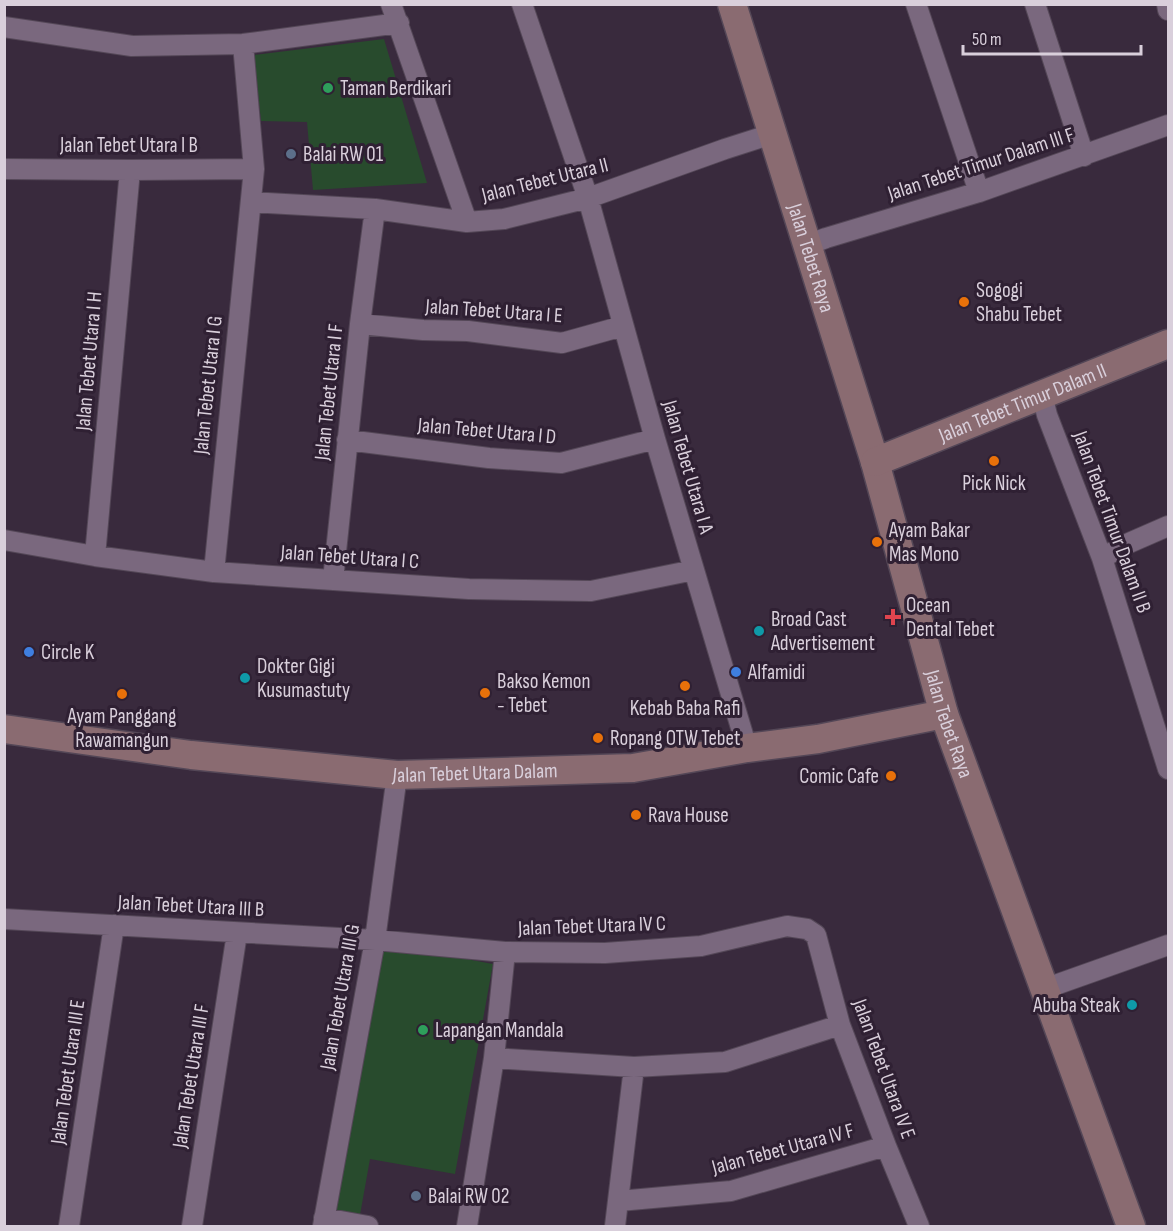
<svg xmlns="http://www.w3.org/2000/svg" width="1173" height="1231" font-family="'Sofia Sans Condensed',sans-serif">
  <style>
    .garden { fill: #284b2d }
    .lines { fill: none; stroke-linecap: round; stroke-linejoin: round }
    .street-casing { stroke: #544757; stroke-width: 22 }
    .secondary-casing { stroke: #544757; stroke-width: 31 }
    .street { stroke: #7a687e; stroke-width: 20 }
    .secondary { stroke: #8a6b71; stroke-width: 28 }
    .leisure-dot { fill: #2e9e5b; stroke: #2f2033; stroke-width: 2 }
    .service-dot { fill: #5c6f8a; stroke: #2f2033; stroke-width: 2 }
    .food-dot { fill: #e8710a; stroke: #2f2033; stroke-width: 2 }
    .health-dot { fill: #e0444e; stroke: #2f2033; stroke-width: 2 }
    .culture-dot { fill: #0f9aa8; stroke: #2f2033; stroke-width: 2 }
    .shop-dot { fill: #3f7fe0; stroke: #2f2033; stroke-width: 2 }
    .labels { text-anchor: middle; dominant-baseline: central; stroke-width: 6; stroke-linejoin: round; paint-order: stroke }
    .poi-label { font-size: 21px; fill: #d9cfdb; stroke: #2f2033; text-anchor: start }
    .street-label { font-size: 21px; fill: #d9cfdb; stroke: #2f2033 }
  </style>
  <rect width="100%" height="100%" fill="#392a3d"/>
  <path class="garden" d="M384,39L427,183L313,190L307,122L261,121L254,55Z
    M380,943L493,964L455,1174L370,1159L360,1215L332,1210Z"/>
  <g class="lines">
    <defs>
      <path id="street" d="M391,4L467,222
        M522,4L588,198L655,439L747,748
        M916,4L979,192
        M1035,4L1084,156
        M1167,4L1168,10
        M4,27L132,46L243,44L399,23
        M4,169L130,170L254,169
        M251,202L375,209L467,222L504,219L588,198L725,149L772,134
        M807,245L826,238L979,192L1168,125
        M360,324L423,330L468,331L562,343L623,326
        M1042,395L1047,415L1102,558L1168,769
        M347,440L489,458L561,463L655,439
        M4,540L95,556L214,572L469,589L591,591L694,570
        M95,556L130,170
        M1102,558L1129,543L1168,526
        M214,572L254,169L243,44
        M333,580L360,324L375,209
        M4,919L375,940L505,952L605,953L701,946L787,926L807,929L816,935L840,1025L886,1146L919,1226
        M1044,989L1168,945
        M494,1058L634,1067L725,1062L840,1025
        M619,1201L731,1191L886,1146
        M324,1218L368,1226
        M69,1226L114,925
        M192,1226L237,933
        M323,1226L375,940L397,775
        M467,1226L494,1058L505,952
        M615,1226L634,1067"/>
      <g id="secondary">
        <path id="s1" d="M732,4L875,462L944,714L1131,1226"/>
        <path id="s2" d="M875,462L1168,344"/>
        <path id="s3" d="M4,729L191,755L397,775L633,768L747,748L818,739L944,714"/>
      </g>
    </defs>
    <use href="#street" class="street-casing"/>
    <use href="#secondary" class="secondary-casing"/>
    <use href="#street" class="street"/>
    <use href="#secondary" class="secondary"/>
  </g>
  <g class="leisure-dot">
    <circle cx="328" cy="88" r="6"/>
    <circle cx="423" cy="1030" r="6"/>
  </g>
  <g class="service-dot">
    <circle cx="291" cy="154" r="6"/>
    <circle cx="416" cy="1196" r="6"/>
  </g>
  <g class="food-dot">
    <circle cx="964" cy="302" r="6"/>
    <circle cx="994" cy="461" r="6"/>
    <circle cx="877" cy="542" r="6"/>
    <circle cx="685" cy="686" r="6"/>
    <circle cx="485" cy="693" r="6"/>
    <circle cx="122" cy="694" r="6"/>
    <circle cx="598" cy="738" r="6"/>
    <circle cx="891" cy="776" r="6"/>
    <circle cx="636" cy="815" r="6"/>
  </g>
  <path class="health-dot" d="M890 608h6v6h6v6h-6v6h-6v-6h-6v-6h6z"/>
  <g class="culture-dot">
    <circle cx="759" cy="631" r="6"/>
    <circle cx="245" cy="678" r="6"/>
    <circle cx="1132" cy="1005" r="6"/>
  </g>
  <g class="shop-dot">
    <circle cx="29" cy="652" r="6"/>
    <circle cx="736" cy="672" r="6"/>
  </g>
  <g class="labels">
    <g class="poi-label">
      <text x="340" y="88">Taman Berdikari</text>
      <text x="303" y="154">Balai RW 01</text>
      <text x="976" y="290">Sogogi<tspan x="976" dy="24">Shabu Tebet</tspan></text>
      <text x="994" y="483" text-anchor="middle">Pick Nick</text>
      <text x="889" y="530">Ayam Bakar<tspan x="889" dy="24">Mas Mono</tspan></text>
      <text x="906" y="605">Ocean<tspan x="906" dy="24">Dental Tebet</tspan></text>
      <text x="771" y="619">Broad Cast<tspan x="771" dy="24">Advertisement</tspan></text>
      <text x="41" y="652">Circle K</text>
      <text x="257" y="666">Dokter Gigi<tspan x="257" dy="24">Kusumastuty</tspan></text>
      <text x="748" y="672">Alfamidi</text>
      <text x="497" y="681">Bakso Kemon<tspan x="497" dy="24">- Tebet</tspan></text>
      <text x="685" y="708" text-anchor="middle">Kebab Baba Rafi</text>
      <text x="122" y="716" text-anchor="middle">Ayam Panggang<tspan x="122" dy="24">Rawamangun</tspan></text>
      <text x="610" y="738">Ropang OTW Tebet</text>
      <text x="879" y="776" text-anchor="end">Comic Cafe</text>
      <text x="648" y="815">Rava House</text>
      <text x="1120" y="1005" text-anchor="end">Abuba Steak</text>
      <text x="435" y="1030">Lapangan Mandala</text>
      <text x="428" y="1196">Balai RW 02</text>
    </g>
    <g class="street-label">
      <text x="129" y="145">Jalan Tebet Utara I B</text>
      <text transform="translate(981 164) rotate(-18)">Jalan Tebet Timur Dalam III F</text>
      <text transform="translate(545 180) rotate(-14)">Jalan Tebet Utara II</text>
      <text stroke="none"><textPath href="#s1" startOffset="266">Jalan Tebet Raya</textPath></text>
      <text transform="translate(494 311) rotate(4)">Jalan Tebet Utara I E</text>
      <text transform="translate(89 361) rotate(-85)">Jalan Tebet Utara I H</text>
      <text transform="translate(208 385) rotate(-84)">Jalan Tebet Utara I G</text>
      <text transform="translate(329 392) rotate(-84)">Jalan Tebet Utara I F</text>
      <text stroke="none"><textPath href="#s2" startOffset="159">Jalan Tebet Timur Dalam II</textPath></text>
      <text transform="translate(487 431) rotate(5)">Jalan Tebet Utara I D</text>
      <text transform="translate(688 467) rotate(74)">Jalan Tebet Utara I A</text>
      <text transform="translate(1112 522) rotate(70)">Jalan Tebet Timur Dalam II B</text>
      <text transform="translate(350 557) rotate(4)">Jalan Tebet Utara I C</text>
      <text stroke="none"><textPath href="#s1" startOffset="752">Jalan Tebet Raya</textPath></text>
      <text stroke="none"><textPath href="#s3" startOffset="474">Jalan Tebet Utara Dalam</textPath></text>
      <text transform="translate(191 906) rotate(3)">Jalan Tebet Utara III B</text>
      <text transform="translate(592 926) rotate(-2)">Jalan Tebet Utara IV C</text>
      <text transform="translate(340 997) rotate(-80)">Jalan Tebet Utara III G</text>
      <text transform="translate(884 1069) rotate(70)">Jalan Tebet Utara IV E</text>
      <text transform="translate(68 1072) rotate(-82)">Jalan Tebet Utara III E</text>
      <text transform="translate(191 1076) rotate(-81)">Jalan Tebet Utara III F</text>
      <text transform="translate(783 1149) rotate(-15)">Jalan Tebet Utara IV F</text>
    </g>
  </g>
  <rect width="1173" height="1231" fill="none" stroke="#d9cfdb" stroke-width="12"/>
  <path d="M963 45v9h178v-9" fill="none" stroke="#d9cfdb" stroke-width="3"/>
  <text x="972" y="45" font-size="18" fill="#d9cfdb" stroke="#2f2033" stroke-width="4.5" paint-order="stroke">50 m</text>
</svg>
